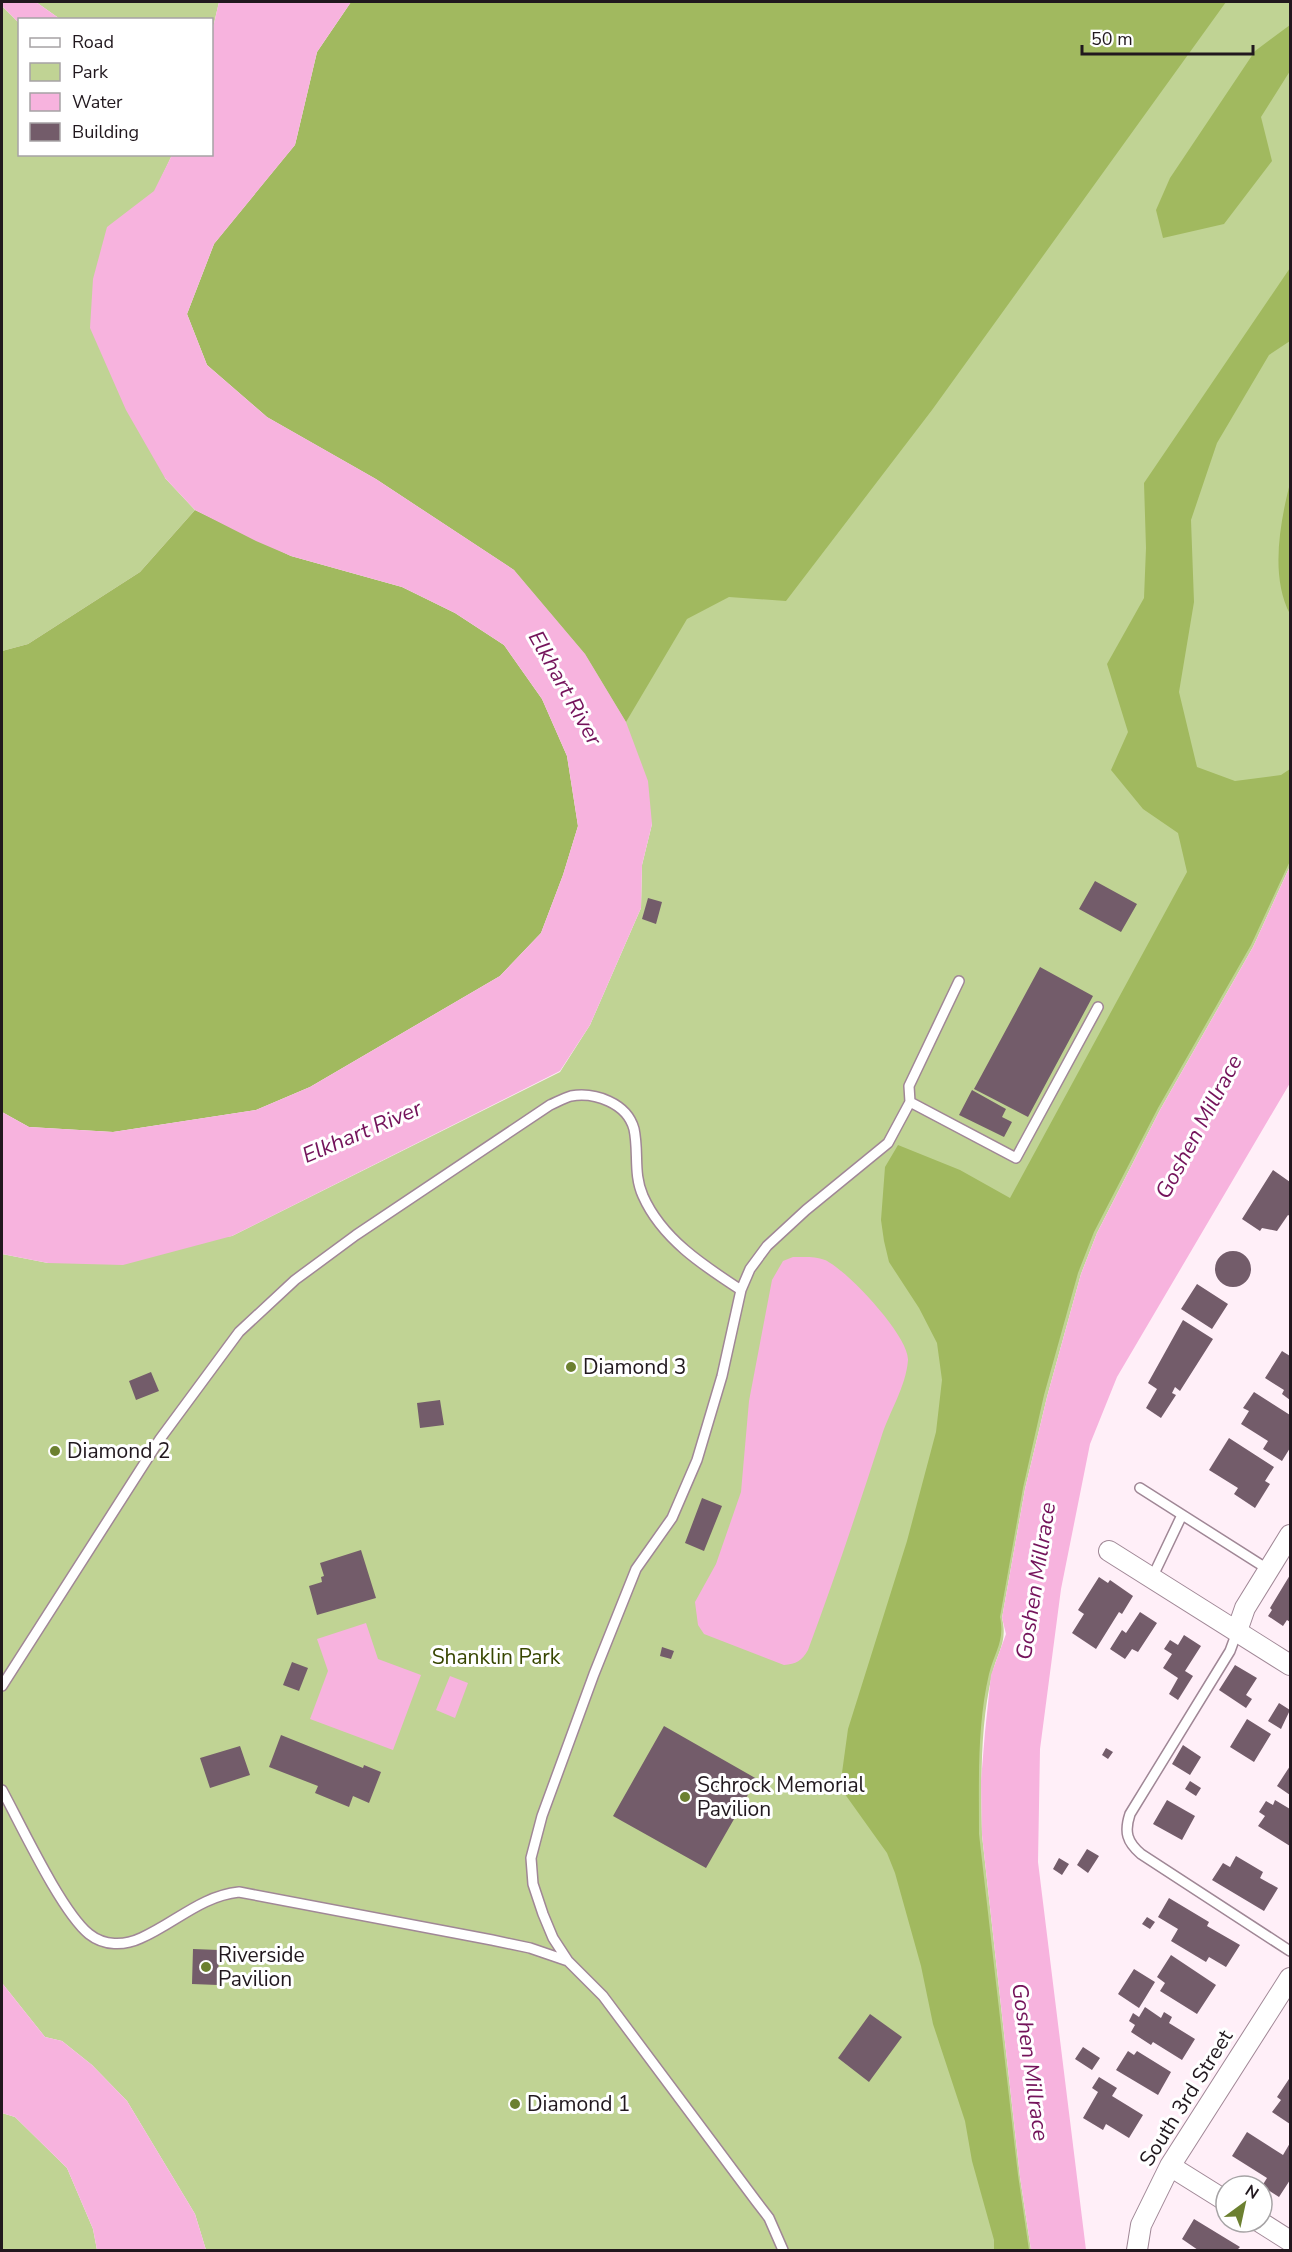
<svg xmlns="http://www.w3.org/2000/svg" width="1292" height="2252" font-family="'Nunito Sans',sans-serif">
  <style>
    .green { fill: #c0d394 }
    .forest { fill: #a1b95f }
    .water { fill: #f7b3de }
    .building { fill: #735c6a }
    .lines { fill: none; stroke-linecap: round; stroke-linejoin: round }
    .lane-casing { stroke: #a08796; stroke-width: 12 }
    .street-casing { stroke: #a08796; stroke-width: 22 }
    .lane { stroke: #fff; stroke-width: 9 }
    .street { stroke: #fff; stroke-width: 20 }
    .poi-dot { fill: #6c8030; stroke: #fff; stroke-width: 2 }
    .labels { text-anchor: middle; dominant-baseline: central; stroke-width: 6; stroke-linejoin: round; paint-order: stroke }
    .poi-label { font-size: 21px; fill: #21181e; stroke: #fff; text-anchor: start }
    .park-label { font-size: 21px; fill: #374600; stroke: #fff }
    .street-label { font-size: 21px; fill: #21181e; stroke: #fff }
    .water-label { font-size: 22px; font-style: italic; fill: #74135b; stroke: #fff }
  </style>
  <rect width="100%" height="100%" fill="#ffeff8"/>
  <path class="green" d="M36,2H219L212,32V20L60,19Z
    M351,2H1290V866L1253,947L1160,1110L1097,1233L1081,1274L1047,1397L1025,1489L1002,1618C1008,1643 997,1652 992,1675C980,1725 981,1784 982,1835L1020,2177L1031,2250H206L195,2214L127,2101L92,2065L62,2041L45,2037L2,1983V1254L48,1263L232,1236L560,1072L590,1025L641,908L642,865L652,824L514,570L376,479L267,417L214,244L295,145Z
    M2,6L19,23L20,154L172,155L155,191L139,205L165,478L195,510L140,572L28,644L2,651Z
    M2,2113L15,2117L67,2168L93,2229L97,2250H2Z"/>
  <path class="forest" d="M351,2H1226L932,410L786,601L729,597L687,619L626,722L585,654L514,570L376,479L267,417L207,365L187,314L214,244L295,145L317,52Z
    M1290,25V71L1261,117L1272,161L1224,224L1163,238L1156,210L1170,178L1255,51Z
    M1290,268V341L1269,355L1217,443L1191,520L1194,602L1179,692L1197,767L1235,781L1281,775L1290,769V861L1251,945L1158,1108L1094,1232L1078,1273L1044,1395L1023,1488L1000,1617C1005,1641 995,1651 989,1674C977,1725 979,1782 979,1834L1018,2175L1029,2250H994V2240L972,2161L965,2121L933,2024L921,1966L895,1873L887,1853L842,1790L841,1780L848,1729L907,1541L936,1432L942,1380L937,1343L919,1308L889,1262L884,1241L881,1220L885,1167L898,1145L960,1170L1010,1198L1187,872L1178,833L1143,809L1111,770L1128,732L1107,664L1144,598L1146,548L1144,483Z
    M1290,483V614C1270,576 1280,523 1290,483Z
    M195,510L291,556L402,587L455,613L504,645L542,699L567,756L578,826L563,875L541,933L500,976L310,1087L256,1110L113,1132L29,1127L2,1112V651L28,644L140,572Z"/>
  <path class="water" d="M2,2H36L60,19L20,20L19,23L2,6Z
    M219,2H351L317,52L295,145L214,244L187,314L207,365L267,417L376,479L514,570L585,654L626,722L648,781L652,824L642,865L641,908L590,1025L560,1071L232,1236L123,1265L48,1263L2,1254V1112L29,1127L113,1132L256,1110L310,1087L500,976L541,933L563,875L578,826L567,756L542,699L504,645L455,613L402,587L291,556L256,541L195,510L165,478L126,410L90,328L93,279L107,227L154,191L172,155L212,154V32Z
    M1290,866V1083L1117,1377L1090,1444L1061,1589L1040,1749L1038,1862L1086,2250H1031L1020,2177L982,1835L981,1781L985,1732L991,1675L1006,1634L1002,1618L1025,1489L1047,1397L1081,1274L1097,1233L1160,1110L1253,947Z
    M793,1257C804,1257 815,1256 825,1260C847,1270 909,1336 908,1360C906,1387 889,1412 881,1438C858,1509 834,1580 808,1650C802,1661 796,1664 784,1665L704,1634L698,1625L695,1602L716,1564L741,1492L749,1401L772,1280L783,1261Z
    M366,1623L378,1659L421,1675L393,1750L310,1719L328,1671L317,1639Z
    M450,1676L468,1683L455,1718L436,1710Z
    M2,1983L45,2037L62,2041L92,2065L127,2101L195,2214L206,2250H97L93,2229L67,2168L15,2117L2,2113Z"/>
  <path class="building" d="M1095,881L1137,904L1121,932L1079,909Z
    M648,898L662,902L656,924L642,919Z
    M1040,967L1093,996L1028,1117L974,1089Z
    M972,1090L1006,1109L1002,1117L1012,1122L1004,1137L959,1115Z
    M1273,1170L1290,1182V1216L1288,1215L1277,1231L1262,1228L1260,1231L1242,1219Z
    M1215 1269a18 18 0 1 1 36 0a18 18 0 1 1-36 0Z
    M1197,1284L1228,1304L1212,1329L1181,1309Z
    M1183,1320L1213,1339L1180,1391L1175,1387L1172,1393L1176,1395L1161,1418L1146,1408L1157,1389L1148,1383Z
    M1282,1351L1290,1356V1400L1282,1394L1284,1390L1265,1378Z
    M151,1372L159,1391L136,1400L129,1381Z
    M1254,1392L1290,1415V1448L1282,1461L1263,1449L1268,1441L1241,1424L1249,1411L1243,1408Z
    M440,1400L444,1425L420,1428L417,1403Z
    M1229,1438L1274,1467L1265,1481L1270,1484L1255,1508L1234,1494L1238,1488L1209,1470Z
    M702,1498L722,1506L704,1551L685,1543Z
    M361,1550L376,1598L317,1615L309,1586L322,1582L321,1577L324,1576L320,1563Z
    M1290,1575V1622L1287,1620L1283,1626L1268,1616L1272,1610L1270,1608Z
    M1099,1577L1108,1583L1110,1580L1133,1596L1122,1614L1119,1612L1096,1649L1072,1633L1084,1614L1078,1610Z
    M1140,1612L1157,1623L1138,1652L1132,1649L1125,1659L1110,1649L1122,1630L1126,1633Z
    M1184,1635L1201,1646L1185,1671L1193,1676L1178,1700L1169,1694L1178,1678L1163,1668L1172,1654L1164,1649L1170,1640L1178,1645Z
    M662,1647L674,1651L671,1659L660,1656Z
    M292,1662L308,1668L299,1691L283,1685Z
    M1235,1665L1257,1678L1246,1695L1252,1699L1246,1708L1219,1690Z
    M1279,1703L1290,1710L1281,1729L1268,1721Z
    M1247,1719L1271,1734L1254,1762L1230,1747Z
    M664,1726L757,1779L706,1868L613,1816Z
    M281,1735L363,1768L364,1765L381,1772L369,1803L353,1796L349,1807L315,1793L318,1786L269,1767Z
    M1183,1745L1201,1757L1190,1775L1172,1764Z
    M240,1746L250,1775L210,1788L200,1758Z
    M1106,1748L1113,1752L1108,1759L1102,1755Z
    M1290,1766V1795L1277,1786Z
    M1190,1781L1201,1788L1196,1796L1185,1789Z
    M1167,1800L1195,1816L1182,1840L1153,1824Z
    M1275,1800L1290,1809V1846L1258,1826L1265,1816L1259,1812L1266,1801L1273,1805Z
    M1087,1849L1099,1856L1088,1873L1077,1865Z
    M1236,1856L1263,1872L1260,1878L1278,1888L1264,1911L1212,1880L1223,1863L1230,1867Z
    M1059,1858L1069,1864L1062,1875L1053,1869Z
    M1169,1898L1209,1922L1207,1926L1240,1945L1226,1967L1209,1957L1206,1962L1171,1941L1178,1929L1158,1917Z
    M1147,1917L1155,1922L1150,1929L1142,1924Z
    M193,1949L219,1950L218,1985L192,1984Z
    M1171,1955L1216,1985L1197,2014L1160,1991L1165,1983L1157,1977Z
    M1134,1969L1155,1982L1139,2008L1118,1994Z
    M1145,2007L1161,2018L1164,2012L1172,2017L1169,2023L1195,2039L1182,2060L1153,2042L1151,2045L1131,2032L1135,2025L1129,2021L1133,2013L1139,2017Z
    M870,2014L902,2037L869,2082L838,2058Z
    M1083,2047L1100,2058L1092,2070L1075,2059Z
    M1128,2051L1134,2055L1137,2051L1171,2072L1158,2095L1116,2070Z
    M1099,2077L1117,2088L1112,2096L1143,2115L1129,2138L1106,2124L1103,2130L1083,2118L1098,2092L1092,2088Z
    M1289,2079L1290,2081V2124L1272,2112L1281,2100L1277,2097Z
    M1247,2132L1283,2155L1290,2143V2180L1279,2197L1262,2186L1267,2178L1232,2156Z
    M1194,2219L1240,2247L1237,2250H1198L1182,2239Z"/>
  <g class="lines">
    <defs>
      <path id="lane" d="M910,1102L1016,1158L1098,1007
        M1140,1488L1269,1570
        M1152,1578L1182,1515
        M1237,1632L1230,1651L1130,1814C1124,1832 1127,1842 1141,1854L1290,1951
        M2,1686L160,1439L239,1332L295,1280L356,1235L550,1105C557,1102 564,1098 571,1096C595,1092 627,1103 634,1129C639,1152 633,1174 643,1196C662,1239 704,1266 741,1290
        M2,1790C21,1825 61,1911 89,1934C104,1946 124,1946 141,1938C175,1923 201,1896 239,1892L492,1940L530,1948L568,1961
        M783,2250L769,2218L756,2201L603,1996L568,1961L553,1938L543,1914L533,1884L531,1858L542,1816L594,1674L636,1569L672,1518L697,1460L722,1376L741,1290L750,1269L767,1246L806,1210L888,1143L910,1102L909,1086L959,981"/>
      <path id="street" d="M1109,1551L1290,1665
        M1237,1631L1245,1608L1290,1535
        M1170,2166L1226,2201
        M1260,2222L1290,2241
        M1137,2250L1141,2225L1170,2166L1290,1978"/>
    </defs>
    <use href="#lane" class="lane-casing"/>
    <use href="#street" class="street-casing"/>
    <use href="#lane" class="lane"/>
    <use href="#street" class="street"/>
  </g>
  <g class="poi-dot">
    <circle cx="571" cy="1367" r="6"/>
    <circle cx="55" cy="1451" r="6"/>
    <circle cx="685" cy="1797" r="6"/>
    <circle cx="206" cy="1967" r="6"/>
    <circle cx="515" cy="2104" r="6"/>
  </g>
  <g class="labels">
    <g class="poi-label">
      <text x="583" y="1367">Diamond 3</text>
      <text x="67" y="1451">Diamond 2</text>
      <text x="697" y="1785">Schrock Memorial<tspan x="697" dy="24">Pavilion</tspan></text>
      <text x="218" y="1955">Riverside<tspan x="218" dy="24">Pavilion</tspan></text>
      <text x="527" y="2104">Diamond 1</text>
    </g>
    <g class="park-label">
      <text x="496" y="1657">Shanklin Park</text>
    </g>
    <g class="street-label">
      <text transform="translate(1186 2098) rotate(-58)">South 3rd Street</text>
    </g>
    <g class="water-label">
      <text transform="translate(565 688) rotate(61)">Elkhart River</text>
      <text transform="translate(1199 1127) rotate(-62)">Goshen Millrace</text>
      <text transform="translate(362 1132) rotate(-23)">Elkhart River</text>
      <text transform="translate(1036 1581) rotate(-81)">Goshen Millrace</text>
      <text transform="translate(1030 2062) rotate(82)">Goshen Millrace</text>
    </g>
  </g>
  <rect width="1292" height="2252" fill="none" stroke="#21181e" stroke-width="6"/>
  <rect x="18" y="18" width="195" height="138" fill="#ffffff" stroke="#a6a3a5" stroke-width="1.5"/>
  <rect x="30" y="38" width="30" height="9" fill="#ffffff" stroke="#a6a3a5" stroke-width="1.5"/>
  <text x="72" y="48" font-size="18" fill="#21181e">Road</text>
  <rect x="30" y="63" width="30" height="18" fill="#c0d394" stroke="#a6a3a5" stroke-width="1.5"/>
  <text x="72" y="78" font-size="18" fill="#21181e">Park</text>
  <rect x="30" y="93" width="30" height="18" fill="#f7b3de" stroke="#a6a3a5" stroke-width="1.5"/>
  <text x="72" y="108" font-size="18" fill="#21181e">Water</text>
  <rect x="30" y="123" width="30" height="18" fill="#735c6a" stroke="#a6a3a5" stroke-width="1.5"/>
  <text x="72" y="138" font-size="18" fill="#21181e">Building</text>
  <g transform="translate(1244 2204) rotate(33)"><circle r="28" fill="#ffffff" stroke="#a6a3a5" stroke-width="1.5"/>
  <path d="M0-4.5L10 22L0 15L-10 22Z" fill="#6c8030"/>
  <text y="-9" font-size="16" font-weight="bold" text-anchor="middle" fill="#21181e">N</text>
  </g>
  <path d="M1082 45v9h171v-9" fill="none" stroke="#21181e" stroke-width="3"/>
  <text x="1091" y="45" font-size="18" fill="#21181e" stroke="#ffffff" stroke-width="4.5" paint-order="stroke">50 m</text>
</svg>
